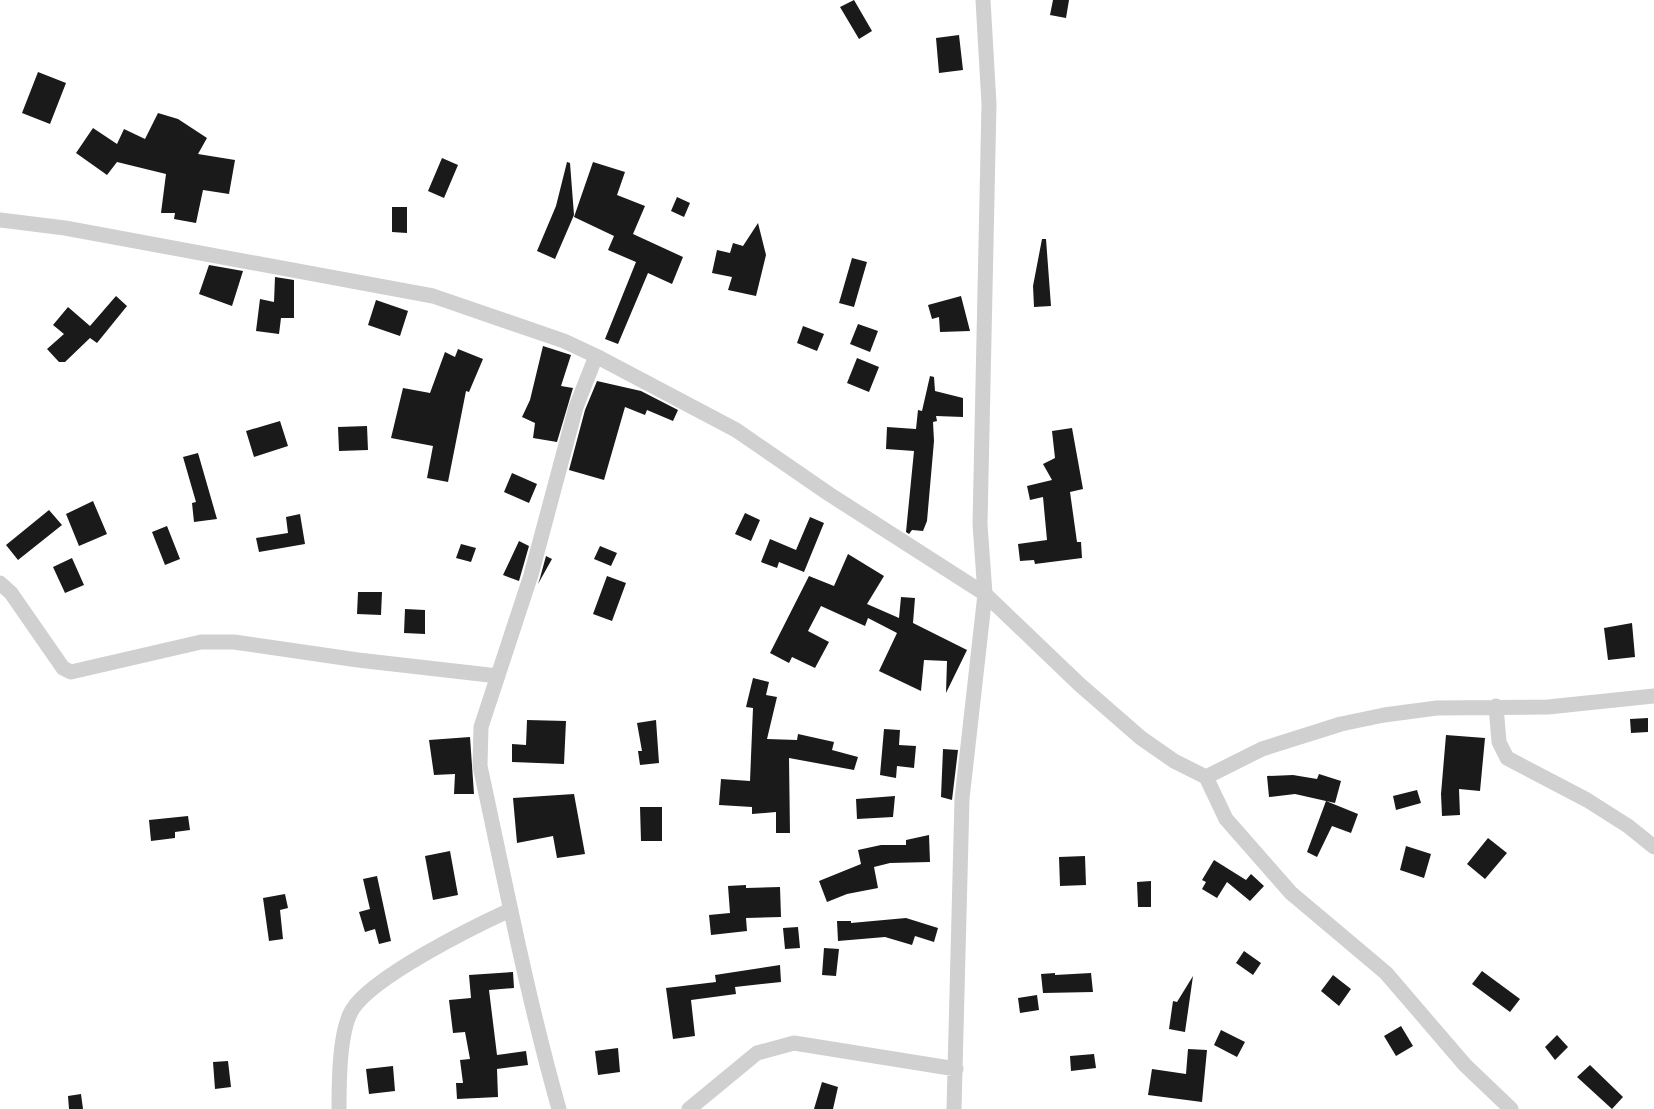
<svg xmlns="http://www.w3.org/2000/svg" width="1654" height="1109" font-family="Arial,sans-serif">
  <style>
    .building { fill: #1a1a1a }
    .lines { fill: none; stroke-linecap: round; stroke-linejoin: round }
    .minor { stroke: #d0d0d0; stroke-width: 15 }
  </style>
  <rect width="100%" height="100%" fill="#fff"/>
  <path class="building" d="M854,0L872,31L859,39L840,7Z
    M1053,0H1069L1066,18L1050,15Z
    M959,35L963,70L939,73L936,38Z
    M38,72L66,83L50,124L22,113Z
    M158,113L178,119L207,138L198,154L235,160L229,194L203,190L196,223L174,219L175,213H161L166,174L117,162L107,175L76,153L93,128L117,144L124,129L145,139Z
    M442,158L458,165L444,198L428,191Z
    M567,162L570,163L574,215L555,259L537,251L556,206Z
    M593,162L625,172L617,195L645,206L633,234L683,257L672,284L648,273L618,344L605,339L636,262L608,250L614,236L574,217Z
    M677,197L690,203L684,217L671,211Z
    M392,207H407V233L392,232Z
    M758,223L766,255L756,296L728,290L732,277L712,273L717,250L730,253L733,243L743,246Z
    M1042,239H1046L1051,306L1034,307L1033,286Z
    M852,258L867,262L854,307L839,303Z
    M209,265L243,271L232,306L199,294Z
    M275,277L294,280V318H281L279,334L256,331L260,299L274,302Z
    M116,296L127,306L97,343L90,338L65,362H59L47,349L64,334L53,325L68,307L90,326Z
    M961,296L970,331L940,332L939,317L932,319L928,305Z
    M376,300L408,311L400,336L368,325Z
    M858,324L878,331L870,352L850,344Z
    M803,326L824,334L817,351L797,343Z
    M543,346L571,355L561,386L573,388L557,442L533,438L535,423L522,417L530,400Z
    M458,349L483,359L469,392L466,391L448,482L427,478L433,446L391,438L403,388L430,393L445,352L455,357Z
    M857,358L879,367L869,392L847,383Z
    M930,376L934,377L935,391L963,398V417L936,416L937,421L933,422L934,441L927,521L923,531L912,530L909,534L906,532L914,451L886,449L887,427L916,429L918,410L922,411Z
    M597,381L641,391L678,410L673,421L647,410L645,415L625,407L604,480L569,470L585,410Z
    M280,421L288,446L254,457L246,431Z
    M367,426L368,450L339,451L338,427Z
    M1072,428L1083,489L1070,492L1077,542H1081L1082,558L1035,564L1034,560L1020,561L1018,544L1047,540L1043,497L1030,500L1027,486L1052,480L1043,464L1055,458L1052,431Z
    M198,453L217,519L194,522L192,503L196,502L183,457Z
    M512,473L537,484L529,503L504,492Z
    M93,501L107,534L79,546L66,514Z
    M49,510L62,525L18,560L6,545Z
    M745,513L760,520L751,541L735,534Z
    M300,514L305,544L259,552L256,538L288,533L286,517Z
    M810,517L824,523L804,572L779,562L777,568L761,562L770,539L796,550Z
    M167,526L180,559L165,565L152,532Z
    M519,541L529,546L519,581L503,575Z
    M461,544L476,548L471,562L456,558Z
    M600,546L617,553L611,566L594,559Z
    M848,554L884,576L867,604L899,618L901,597L915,598L913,623L967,650L946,693L947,661L924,660L921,691L879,671L897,633L868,618L865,626L821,606L808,631L829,642L815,668L792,657L789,663L770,653L809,576L834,586Z
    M546,556L552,559L538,584L540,578Z
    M72,558L84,585L65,593L53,567Z
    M607,576L626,583L612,621L593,614Z
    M358,592H382L381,615L357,614Z
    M405,609L425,610V634L404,633Z
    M1632,623L1635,657L1608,660L1604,628Z
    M753,678L769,682L766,695L777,697L767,739L797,740L798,734L834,742L832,750L858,757L854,770L789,758L790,833H776V812L752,814V807L719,805L721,779L750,781L753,708L746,707Z
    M1648,718V732L1631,733L1630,719Z
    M527,720L566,721L564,764L512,762V744L526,745Z
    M656,720L659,763L640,765L638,751H642L637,723Z
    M884,729L900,730L899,745L916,746L914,768L897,766L896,778L880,775Z
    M1446,735L1485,738L1480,791L1459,789L1460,815L1442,816L1441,794Z
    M470,737L474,794H454L455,774L434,775L429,740Z
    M943,749L958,750L952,800L941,797Z
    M1319,774L1341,781L1335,803L1295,794L1269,797L1267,776L1293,775L1317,779Z
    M1417,790L1421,803L1396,810L1393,796Z
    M574,794L585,854L557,858L553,836L517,843L513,798Z
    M895,796L893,817L857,819L856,799Z
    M1326,801L1358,814L1351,833L1332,826L1317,857L1307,852Z
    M640,807H662V841H641Z
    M188,816L190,830L175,832V838L151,841L149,820Z
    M929,835L930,862L890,863L874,867L878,888L847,894L827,902L819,881L861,864L858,850L881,845H906V840Z
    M1488,838L1507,853L1485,879L1467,864Z
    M1406,846L1431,854L1424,878L1400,870Z
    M450,851L458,895L433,900L425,856Z
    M1085,856L1086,885L1060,886L1059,857Z
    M1214,860L1246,880L1251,874L1264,886L1250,901L1227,882L1217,898L1202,889L1206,882L1202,880Z
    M377,876L391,941L379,944L375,929L365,932L359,912L370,909L363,879Z
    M1151,881V907H1138L1137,882Z
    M746,885V888L780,887L781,917L746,918L747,931L711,935L709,915L730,913L728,886Z
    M285,894L288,908L280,910L283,939L269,941L263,898Z
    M906,918L938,928L934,942L915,936L912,945L885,937L838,941L837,921H851V923Z
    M798,927L800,948L785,949L783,928Z
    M824,948L839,949L836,976L822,975Z
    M1244,951L1261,963L1253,975L1236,963Z
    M780,965L781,982L735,987L736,994L691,1000L695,1036L673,1039L666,988L716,982L715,975Z
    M1482,971L1520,999L1510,1012L1472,984Z
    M513,972L514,988L489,990L497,1055L526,1051L528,1065L497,1069L498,1097L457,1099L456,1083H463L460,1060L470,1059L465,1032L453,1033L449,1000L471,998L469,975Z
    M1055,973V975L1091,973L1093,992L1043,993L1041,974Z
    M1333,975L1351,989L1339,1006L1321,991Z
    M1193,976L1185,1032L1169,1029L1173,1001L1177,1002Z
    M1037,995L1039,1010L1020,1013L1018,998Z
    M1401,1026L1413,1046L1396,1056L1384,1036Z
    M1221,1030L1245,1042L1237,1057L1214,1045Z
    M1557,1035L1568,1047L1555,1060L1545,1047Z
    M618,1048L620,1072L598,1075L595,1051Z
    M1188,1049L1207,1050L1202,1102L1148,1095L1152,1069L1186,1074Z
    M1094,1054L1096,1068L1071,1071L1070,1056Z
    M228,1061L231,1087L215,1089L213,1062Z
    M1590,1065L1623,1097L1612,1109L1577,1077Z
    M393,1066L395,1091L369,1094L366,1069Z
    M822,1082L838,1087L833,1109H814Z
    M81,1094L83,1109H69L68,1096Z"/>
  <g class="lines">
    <path class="minor" d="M0,220L65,228L433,296L564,341L596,356L736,430L829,494L985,594L1079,684L1141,738L1174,761L1206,777L1262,749L1341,724L1384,715L1437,708L1548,707L1654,696
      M0,583L11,593L63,668L71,672L201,642H234L358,660L498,676
      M1496,706L1499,742L1507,758L1587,800L1628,826L1654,847
      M1206,777L1226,819L1291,893L1386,973L1465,1065L1511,1109
      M339,1109C339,1083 339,1032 352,1010C372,977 473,927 510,910
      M559,1109C527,996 505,881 480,766L481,727L531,575L576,407L596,356
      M689,1109L757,1053L794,1043L956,1069
      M954,1109L962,799L985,594L980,524L989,104L983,0"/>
  </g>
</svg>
